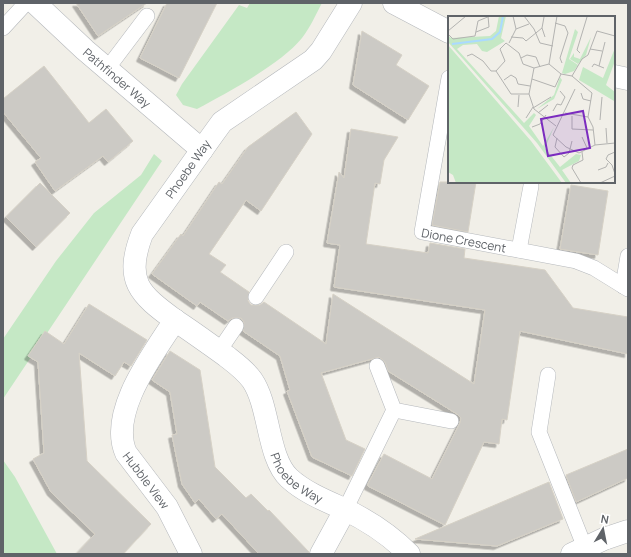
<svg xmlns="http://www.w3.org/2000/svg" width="631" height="557" font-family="Manrope,sans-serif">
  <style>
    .green { fill: #c5e8c5 }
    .building { fill: #cccac5; stroke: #d6d1c6; filter: url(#shadow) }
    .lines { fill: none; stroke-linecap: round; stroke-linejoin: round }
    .lane-casing { stroke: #b5b8bc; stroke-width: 16 }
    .street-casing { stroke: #b5b8bc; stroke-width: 23 }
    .lane { stroke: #fff; stroke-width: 15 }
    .street { stroke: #fff; stroke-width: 22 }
    .labels { text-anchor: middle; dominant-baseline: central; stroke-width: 4; stroke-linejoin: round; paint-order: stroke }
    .street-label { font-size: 12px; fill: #5f6368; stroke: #fff }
    .inset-river { fill: none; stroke: #aadaff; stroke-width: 2 }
    .inset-road { fill: none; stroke: #b3b3b1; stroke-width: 1 }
    .view { fill: #7b2cbf; fill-opacity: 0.15; stroke: #7b2cbf; stroke-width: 2 }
    .inset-edge { fill: none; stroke: #5f6368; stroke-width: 2 }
  </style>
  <defs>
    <filter id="shadow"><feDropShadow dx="-3.5" dy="3.5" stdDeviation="0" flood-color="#0004"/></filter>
  </defs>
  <rect width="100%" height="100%" fill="#f1efe8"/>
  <path class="green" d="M250,3H322C316,14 310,28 302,38C281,64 227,93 197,109L183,105L176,95L182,84L239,5L247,8Z
    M154,154L162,161L3,399V339L56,261L94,213L141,175Z
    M3,460L15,477L57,554H3Z"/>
  <path class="building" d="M76,3H147L98,36Z
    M167,3H217L179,78L140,58Z
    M362,31L402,55L396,65L429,86L408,120L353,85Z
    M44,66L89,123L106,109L133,141L108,162L103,156L55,191L35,162L41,158L3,112V99Z
    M296,112L312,134L261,211L246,200L209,254L226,265L220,272L249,292L248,301L251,305H260L264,302L326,344L333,294L474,384L485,310L334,287L340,245L327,243L339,172L344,178L351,129L398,137L384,160L380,184L375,183L366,244L428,253L430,243L465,249L464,258L545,270L573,308L628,317V354L520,331L507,420L502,419L499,444L484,442L445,525L368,486V484L384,454L432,479L460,423L461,418L457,414L388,371L385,362L379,357L321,373L346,440L365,449L352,476L312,457L287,391L290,390L280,356L243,331L244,322L241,318H232L228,321L200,302L197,306L152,274L181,234L183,236L219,182L222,184L248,147Z
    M440,182H476L468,232L432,225Z
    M40,183L70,213L36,247L6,217Z
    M571,185L608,191L598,255L560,249Z
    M89,304L147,340L131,366L124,362L115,376L79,353L87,461L151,524L123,554H76L95,534L51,492L33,459L44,453L38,362L28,356L45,331L64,344Z
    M170,351L200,370L215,467L246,498L251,494L268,511L269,510L309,552V554H259L222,514L216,519L199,499L195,503L182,484L172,435L177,434L170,392L152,380Z
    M628,449V478L576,502L566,475Z
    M549,482L563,519L497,546L415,539Z"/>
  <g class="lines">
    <defs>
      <g id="lane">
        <path d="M3,28L26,3"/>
        <path d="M107,69L147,16"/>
        <path id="s1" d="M449,78L422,232L576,261L594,268L628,289"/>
        <path d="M519,250L531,186"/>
        <path d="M623,286L628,256"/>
        <path d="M256,297L286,252"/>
        <path d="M219,351L236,326"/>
        <path d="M377,366L394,410L451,421"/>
        <path d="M548,375L539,432L585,548"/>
        <path d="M345,510L394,410"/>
      </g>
      <g id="street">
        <path id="s2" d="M35,3L85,50L202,150"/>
        <path id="s3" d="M351,3L321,51L313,60L222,122L214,133L142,234C124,281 139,294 176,321C193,332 209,344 226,356C235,363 245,370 252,380C270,406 267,457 289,478C304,492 326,501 344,509C369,521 390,535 409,554"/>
        <path d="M394,3L449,32"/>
        <path d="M614,76L628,79"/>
        <path id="s4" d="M175,320C154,353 108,412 126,453L167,507L191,554"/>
        <path d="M321,554L345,510"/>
        <path d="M572,554L604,539L628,531"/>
      </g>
    </defs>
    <use href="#lane" class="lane-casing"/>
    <use href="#street" class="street-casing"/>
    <use href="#lane" class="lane"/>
    <use href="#street" class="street"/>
  </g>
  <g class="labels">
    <g class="street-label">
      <text stroke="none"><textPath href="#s2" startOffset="111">Pathfinder Way</textPath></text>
      <text transform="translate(188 169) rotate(-55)">Phoebe Way</text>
      <text stroke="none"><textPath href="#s1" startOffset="199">Dione Crescent</textPath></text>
      <text stroke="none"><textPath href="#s3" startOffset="629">Phoebe Way</textPath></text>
      <text stroke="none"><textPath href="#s4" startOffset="181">Hubble View</textPath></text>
    </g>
  </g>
  <g transform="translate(448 16)">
    <rect width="167" height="167" fill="#f1efe8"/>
    <path d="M51,0H58L53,22L57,25L39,36L34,35L29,28L15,29L9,33L76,107L86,97L88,99L81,110L95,130L106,111L97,132L112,151L128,138L133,139L131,145L114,154L123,167H118L89,127L0,26V19L3,22L42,20L48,15ZM127,13L130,16L121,43L130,49L126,55L117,58L114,57ZM143,21L138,39L130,48L122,43L126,37V41L132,43ZM0,29L83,125L114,167H8L5,159L0,156ZM167,32V45L158,69L167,76V97L166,85L131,64L135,51L155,62ZM112,61L114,64L106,83L89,93L106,79Z" fill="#c5e8c5"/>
    <path class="inset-river" d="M4,28L44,23L52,16L55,0"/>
    <path class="inset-road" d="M65,0L68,13M76,0L86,13L92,27L105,30M109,0L101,48L113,58L124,60M96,1L94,12L97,21M107,7L117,10L120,17L112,42L114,47M0,15L18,0M28,16L41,11L40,0M0,18L5,23L27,20L30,5L42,0M63,21L75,22L78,25L94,12M61,27L68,13L81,8M142,33L154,35M132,37L129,34L139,1M19,40L24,38L35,45L43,55H48M73,42L79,39L88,41L92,51M101,48L86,52L81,78L86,93L108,110M151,50L157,26M144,51L146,48L156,52M48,55L57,45L52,33L58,27L71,37L75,48L86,52M48,55L63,78H81M124,60L144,77L140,101L145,111L147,129L167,127M124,60L134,43L140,39L149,15L167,20M84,63L107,71L113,58M56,64L63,59L68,62L70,68L82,70M127,73L105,119L118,131L131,137L147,129M133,77L135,83L143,85M70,91L71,79M85,92L103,81M105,95L109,88L113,89L117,81L112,75M90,97L100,89M117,97L140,101M124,100V113L145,114M78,102L85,91M152,104L154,81M84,111L92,108L98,99M158,112L159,127M134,121L139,132M109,122L107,131L116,141L121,137L124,125M167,136L160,139L158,143L164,149L167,158M150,154L158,151L160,147M133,167L124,152L125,149L135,144L134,136M152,167L167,160"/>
    <path class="view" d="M135,95L142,132L100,140L93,103Z"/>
    <rect width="167" height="167" class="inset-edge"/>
  </g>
  <rect width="631" height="557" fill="none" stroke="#5f6368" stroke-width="8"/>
  <g transform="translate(603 529) rotate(10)" stroke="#ffffff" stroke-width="3" paint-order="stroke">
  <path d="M0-3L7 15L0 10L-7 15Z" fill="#5f6368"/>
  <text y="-6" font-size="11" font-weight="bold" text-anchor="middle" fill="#5f6368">N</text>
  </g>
</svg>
